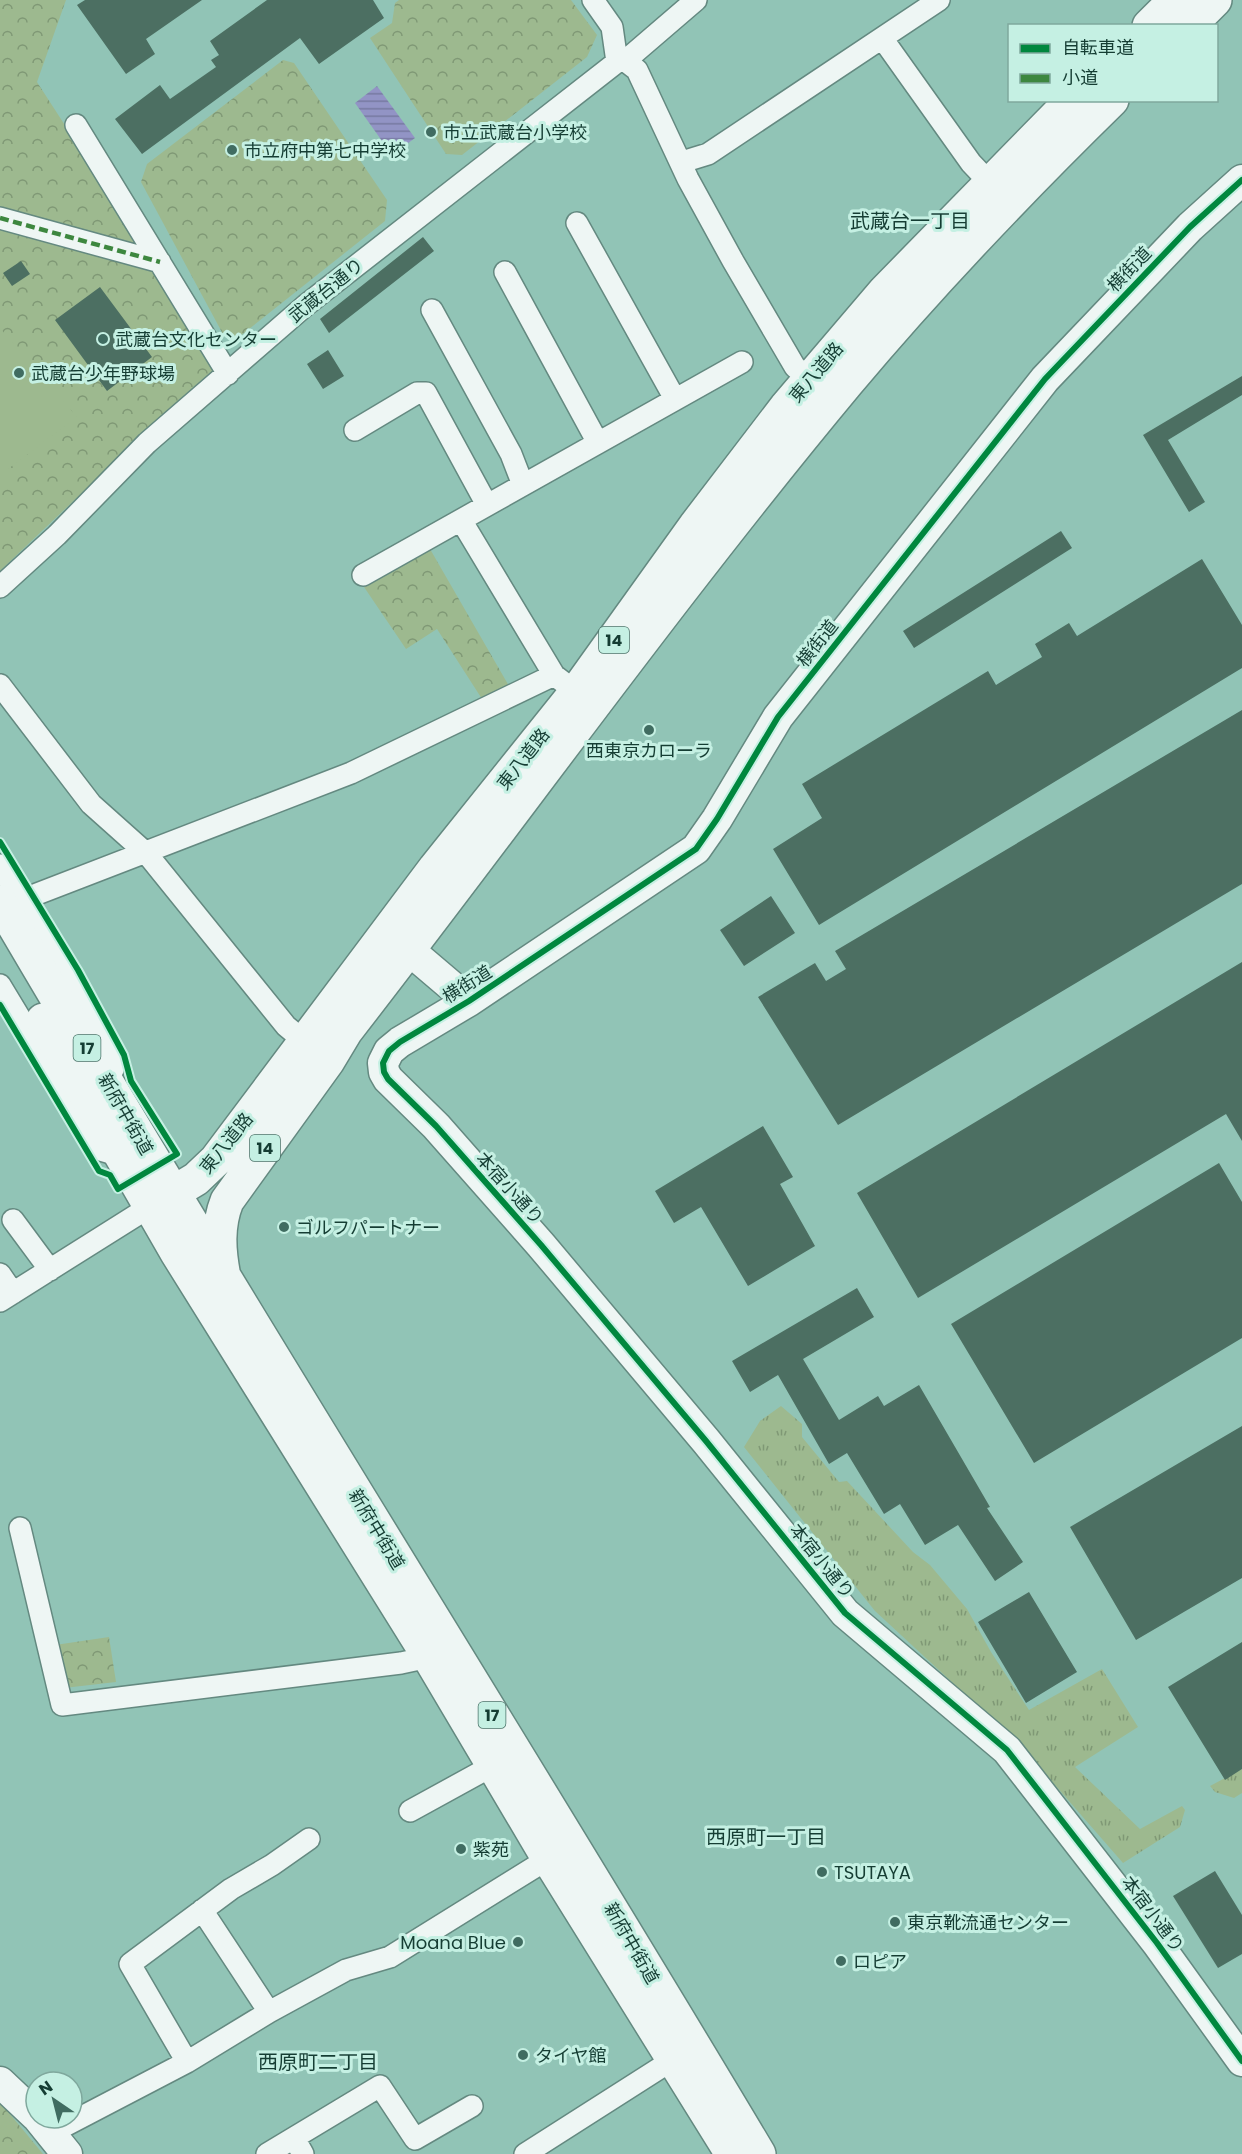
<svg xmlns="http://www.w3.org/2000/svg" width="1242" height="2154" font-family="Poppins,'Noto Sans JP',sans-serif">
  <style>
    .grass { fill: url(#grass-tufts) }
    .park { fill: url(#park-crowns) }
    .pitch { fill: #9db98f }
    .water { fill: url(#water-rules) }
    .building { fill: #4c6f62 }
    .lines { fill: none; stroke-linecap: round; stroke-linejoin: round }
    .street-casing { stroke: #648980; stroke-width: 24 }
    .secondary-casing { stroke: #648980; stroke-width: 33 }
    .primary-casing { stroke: #648980; stroke-width: 36 }
    .street { stroke: #eef6f4; stroke-width: 21 }
    .secondary { stroke: #eef6f4; stroke-width: 30 }
    .primary { stroke: #eef6f4; stroke-width: 33 }
    .quiet { stroke: #3d873f; stroke-width: 4.5; stroke-dasharray: 9 4.5; stroke-linecap: butt }
    .cycleway-casing { stroke: #c5f0e3; stroke-width: 10 }
    .cycleway { stroke: #00873e; stroke-width: 6 }
    .poi-dot { fill: #406c61; stroke: #c5f0e3; stroke-width: 2 }
    .labels { text-anchor: middle; dominant-baseline: central; stroke-width: 6; stroke-linejoin: round; paint-order: stroke }
    .shield { fill: #c5f0e3; stroke: #4a7368; stroke-width: 1.5 }
    .shield-label { font-size: 16px; font-weight: bold; fill: #153d33 }
    .poi-label { font-size: 18px; fill: #153d33; stroke: #c5f0e3; text-anchor: start }
    .street-label { font-size: 18px; fill: #153d33; stroke: #c5f0e3 }
    .neighbourhood-label { font-size: 20px; fill: #153d33; stroke: #c5f0e3 }
  </style>
  <defs>
    <pattern id="grass-tufts" width="24" height="20" patternUnits="userSpaceOnUse" patternTransform="scale(1.5)"><rect width="24" height="20" fill="#9db98f"/><path d="M3 7l-1-3M5 7V3M7 7l1-3M15 17l-1-3M17 17v-4M19 17l1-3" fill="none" stroke="#7f9875"/></pattern>
    <pattern id="park-crowns" width="20" height="18" patternUnits="userSpaceOnUse" patternTransform="scale(1.5)"><rect width="20" height="18" fill="#9db98f"/><path d="M2 6a3 3 0 1 1 6 0M12 15a3 3 0 1 1 6 0" fill="none" stroke="#7f9875"/></pattern>
    <pattern id="water-rules" width="6" height="5" patternUnits="userSpaceOnUse" patternTransform="scale(1.5)"><rect width="6" height="5" fill="#9294c5"/><path d="M0 2.5h6" fill="none" stroke="#767aa1"/></pattern>
  </defs>
  <rect width="100%" height="100%" fill="#91c4b6"/>
  <path class="grass" d="M781,1406L802,1424V1437L839,1482L847,1481L913,1552L930,1565L967,1609L991,1652L1029,1710L1102,1669L1138,1727L1075,1767L1140,1829L1182,1806L1185,1810L1180,1827L1123,1863L1020,1745L875,1611L744,1447L760,1421Z
    M1242,1769V1793L1234,1798L1215,1792L1210,1786Z"/>
  <path class="park" d="M0,0H66L37,82L145,249L0,210Z
    M399,0H571L597,35L587,57L462,155L446,154L370,38L392,23L395,3Z
    M283,60L294,63L387,200L385,221L239,337L224,336L141,182L147,164Z
    M0,227L154,269L216,371L170,409L0,571Z
    M430,549L509,686L482,699L437,629L406,649L364,587Z
    M109,1637L116,1682L64,1688L55,1645Z
    M0,2102L43,2154H0Z"/>
  <path class="pitch" d="M0,328L77,417L0,475Z"/>
  <path class="water" d="M377,86L415,138L392,155L355,103Z"/>
  <path class="building" d="M85,0H202L146,39L155,54L126,74L77,5Z
    M267,0H373L384,18L319,64L300,38L142,154L115,119L160,85L170,99L216,67L211,60L219,55L210,41Z
    M423,237L434,251L329,333L320,319Z
    M21,261L30,274L12,286L3,273Z
    M100,287L152,357L107,391L55,320Z
    M328,350L344,376L323,389L307,364Z
    M1242,376V395L1168,440L1205,502L1189,512L1143,435Z
    M1061,531L1072,548L914,648L903,631Z
    M1202,559L1242,625V668L819,925L773,849L822,818L802,784L988,671L996,685L1042,657L1035,644L1069,623L1077,636Z
    M1242,710V884L838,1125L758,997L815,963L826,981L846,969L835,951Z
    M771,896L795,933L744,966L720,930Z
    M1242,962V1141L1226,1114L918,1298L857,1193Z
    M763,1126L793,1177L780,1184L815,1246L748,1286L701,1207L674,1223L655,1191Z
    M1219,1163L1242,1202V1338L1034,1463L951,1324Z
    M857,1288L874,1317L803,1359L839,1420L878,1396L884,1406L919,1385L990,1507L987,1508L1023,1562L995,1581L958,1525L925,1545L900,1504L884,1514L847,1453L829,1464L778,1375L750,1392L732,1361Z
    M1242,1426V1578L1136,1640L1070,1527Z
    M1029,1592L1077,1672L1026,1703L978,1622Z
    M1242,1642V1769L1225,1780L1168,1687Z
    M1215,1871L1242,1915V1954L1218,1968L1173,1896Z"/>
  <g class="lines">
    <defs>
      <path id="street" d="M593,0L612,27L617,62
        M882,38L971,163L990,183
        M625,61L696,0
        M76,125L228,374
        M682,162L708,154L939,0
        M0,218L160,262
        M577,223L675,399
        M505,272L598,443
        M432,310L511,454L523,485
        M355,430L417,393H426L487,505
        M461,520L554,675
        M363,575L742,362
        M0,587L57,535L147,443L306,305L617,62L624,60L637,70L688,179L733,261L795,367L810,379
        M0,685L91,804L147,854L286,1026L304,1041
        M0,865L112,1054L113,1070L106,1079
        M22,902L37,894L351,773L554,675L576,692
        M0,985L100,1150L114,1154
        M13,1220L50,1270
        M0,1274L13,1293
        M0,1301L151,1206
        M20,1528L62,1705L401,1663L429,1657
        M410,1811L492,1766
        M202,1910L269,2012
        M187,2062L130,1964L231,1889L272,1865L309,1839
        M51,2133L187,2062L269,2012L346,1970L390,1957L559,1852
        M294,2138L303,2154
        M267,2154L380,2086L415,2139L472,2106
        M525,2154L674,2059"/>
      <path id="secondary" d="M1242,180L1190,227L1045,379L778,717L717,819L696,849L469,1001L400,1042L389,1051L383,1063L384,1072L388,1079L436,1126L541,1245L706,1441L845,1613L1007,1750L1157,1943L1242,2061
        M409,950L469,1001
        M0,2082L36,2116
        M38,2118L67,2154"/>
      <path id="primary" d="M1149,26L1175,0
        M1189,26L1215,0
        M0,902C247,1323 509,1735 759,2154
        M43,1020L177,1253L429,1657L548,1858L732,2154
        M151,1206L196,1179L216,1160L435,868L576,692L695,526L786,407L885,291L1072,100
        M224,1277C219,1251 217,1226 227,1201L328,1061L346,1031C514,815 672,593 847,383C930,284 1020,190 1112,100"/>
    </defs>
    <use href="#street" class="street-casing"/>
    <use href="#secondary" class="secondary-casing"/>
    <use href="#primary" class="primary-casing"/>
    <use href="#street" class="street"/>
    <use href="#secondary" class="secondary"/>
    <use href="#primary" class="primary"/>
    <path class="quiet" d="M0,218L160,262"/>
    <defs>
      <path id="cycleway" d="M1242,180L1190,227L1045,379L778,717L717,819L696,849L469,1001L400,1042L389,1051L383,1063L384,1072L388,1079L436,1126L541,1245L706,1441L845,1613L1007,1750L1157,1943L1242,2061
        M0,842L78,970L124,1055L131,1081L177,1154L118,1189L110,1175L99,1171L0,1005"/>
    </defs>
    <use href="#cycleway" class="cycleway-casing"/>
    <use href="#cycleway" class="cycleway"/>
  </g>
  <g class="poi-dot">
    <circle cx="431" cy="132" r="6"/>
    <circle cx="232" cy="150" r="6"/>
    <circle cx="103" cy="339" r="6"/>
    <circle cx="19" cy="373" r="6"/>
    <circle cx="649" cy="730" r="6"/>
    <circle cx="284" cy="1227" r="6"/>
    <circle cx="461" cy="1849" r="6"/>
    <circle cx="822" cy="1872" r="6"/>
    <circle cx="895" cy="1922" r="6"/>
    <circle cx="518" cy="1942" r="6"/>
    <circle cx="841" cy="1961" r="6"/>
    <circle cx="523" cy="2055" r="6"/>
  </g>
  <g class="labels">
    <g class="shield">
      <rect x="599" y="627" width="30" height="26" rx="4.5"/>
      <rect x="73.5" y="1035" width="27" height="26" rx="4.5"/>
      <rect x="250" y="1135" width="30" height="26" rx="4.5"/>
      <rect x="478.5" y="1702" width="27" height="26" rx="4.5"/>
    </g>
    <g class="shield-label">
      <text x="614" y="640">14</text>
      <text x="87" y="1048">17</text>
      <text x="265" y="1148">14</text>
      <text x="492" y="1715">17</text>
    </g>
    <g class="poi-label">
      <text x="443" y="132">市立武蔵台小学校</text>
      <text x="244" y="150">市立府中第七中学校</text>
      <text x="115" y="339">武蔵台文化センター</text>
      <text x="31" y="373">武蔵台少年野球場</text>
      <text x="649" y="750" text-anchor="middle">西東京カローラ</text>
      <text x="296" y="1227">ゴルフパートナー</text>
      <text x="473" y="1849">紫苑</text>
      <text x="834" y="1872">TSUTAYA</text>
      <text x="907" y="1922">東京靴流通センター</text>
      <text x="506" y="1942" text-anchor="end">Moana Blue</text>
      <text x="853" y="1961">ロピア</text>
      <text x="535" y="2055">タイヤ館</text>
    </g>
    <g class="street-label">
      <text transform="translate(1129 269) rotate(-46)">横街道</text>
      <text transform="translate(326 290) rotate(-39)">武蔵台通り</text>
      <text transform="translate(816 372) rotate(-50)">東八道路</text>
      <text transform="translate(817 643) rotate(-52)">横街道</text>
      <text transform="translate(523 759) rotate(-52)">東八道路</text>
      <text transform="translate(467 984) rotate(-32)">横街道</text>
      <text transform="translate(126 1114) rotate(60)">新府中街道</text>
      <text transform="translate(226 1143) rotate(-51)">東八道路</text>
      <text transform="translate(510 1188) rotate(48)">本宿小通り</text>
      <text transform="translate(377 1529) rotate(59)">新府中街道</text>
      <text transform="translate(822 1561) rotate(51)">本宿小通り</text>
      <text transform="translate(1153 1914) rotate(53)">本宿小通り</text>
      <text transform="translate(632 1943) rotate(60)">新府中街道</text>
    </g>
    <g class="neighbourhood-label">
      <text x="910" y="221">武蔵台一丁目</text>
      <text x="766" y="1837">西原町一丁目</text>
      <text x="318" y="2062">西原町二丁目</text>
    </g>
  </g>
  <rect x="1008" y="24" width="210" height="78" fill="#c5f0e3" stroke="#7fa89d" stroke-width="1.5"/>
  <rect x="1020" y="44" width="30" height="9" fill="#00873e" stroke="#7fa89d" stroke-width="1.5"/>
  <text x="1062" y="54" font-size="18" fill="#153d33">自転車道</text>
  <rect x="1020" y="74" width="30" height="9" fill="#3d873f" stroke="#7fa89d" stroke-width="1.5"/>
  <text x="1062" y="84" font-size="18" fill="#153d33">小道</text>
  <g transform="translate(54 2100) rotate(325)"><circle r="28" fill="#c5f0e3" stroke="#7fa89d" stroke-width="1.5"/>
  <path d="M0-4.5L10 22L0 15L-10 22Z" fill="#406c61"/>
  <text y="-9" font-size="16" font-weight="bold" text-anchor="middle" fill="#153d33">N</text>
  </g>
</svg>
